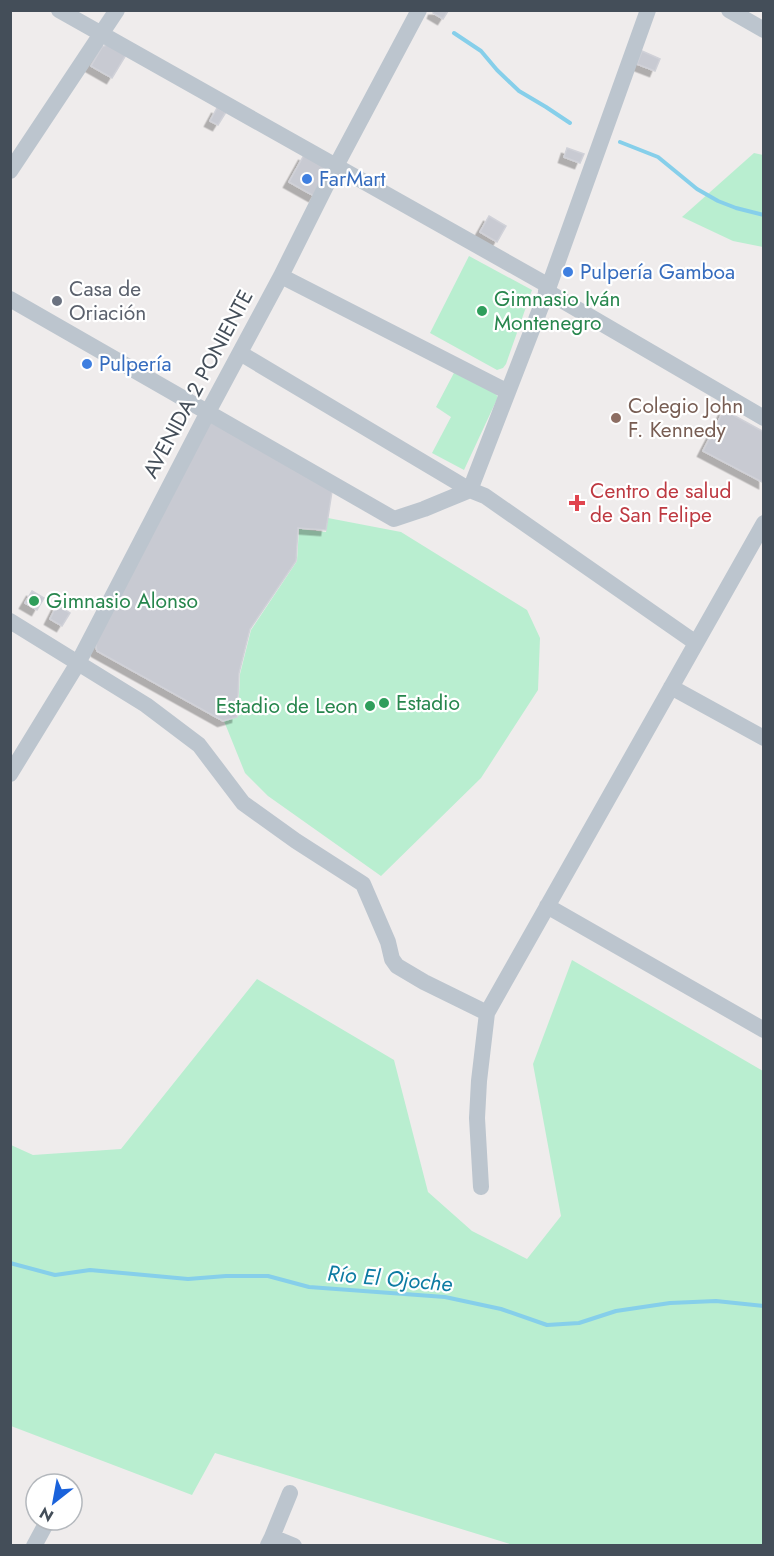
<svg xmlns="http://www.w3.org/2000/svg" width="774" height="1556" font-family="Jost,sans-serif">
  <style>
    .green { fill: #b9eed0 }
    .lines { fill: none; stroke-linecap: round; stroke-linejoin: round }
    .stream { stroke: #86cfea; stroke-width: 4 }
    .building { fill: #c8cad2; stroke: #d0d1d8; stroke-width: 1.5; filter: url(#shadow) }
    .minor { stroke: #bcc5ce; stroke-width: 16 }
    .shop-dot { fill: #3f7fe0; stroke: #fff; stroke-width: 2 }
    .worship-dot { fill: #6b7280; stroke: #fff; stroke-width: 2 }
    .leisure-dot { fill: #2e9e5b; stroke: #fff; stroke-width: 2 }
    .education-dot { fill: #8d6e63; stroke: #fff; stroke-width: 2 }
    .health-dot { fill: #e0444e; stroke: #fff; stroke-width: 2 }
    .labels { text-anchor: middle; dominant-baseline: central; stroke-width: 4.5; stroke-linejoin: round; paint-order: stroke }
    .shop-label { font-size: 21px; fill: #366cbe; stroke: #fff; text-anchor: start }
    .worship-label { font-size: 21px; fill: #5b616d; stroke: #fff; text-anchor: start }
    .leisure-label { font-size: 21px; fill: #27864d; stroke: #fff; text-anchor: start }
    .street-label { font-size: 21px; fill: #444e59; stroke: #fff }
    .education-label { font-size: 21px; fill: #785e54; stroke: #fff; text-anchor: start }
    .health-label { font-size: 21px; fill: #be3a42; stroke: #fff; text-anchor: start }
    .water-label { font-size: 22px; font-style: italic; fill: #0d7ba3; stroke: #fff }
  </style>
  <defs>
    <filter id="shadow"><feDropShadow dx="-5.5" dy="5.5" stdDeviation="0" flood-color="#0004"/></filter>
  </defs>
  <rect width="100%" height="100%" fill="#efecec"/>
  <path class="green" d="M754,153L763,155V247L733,241L682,217Z
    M469,256L532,290L506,364L503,368L497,370L430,333Z
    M456,369L489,386L498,397L464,470L432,453L451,417L436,407Z
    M328,518L401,532L527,610L540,638L538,690L481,778L381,876L268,796L245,773L224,721L238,717L240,674L251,630L297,561L299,529L326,532Z
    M572,960L763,1071V1545H513L215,1453L192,1495L11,1426V1145L33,1155L121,1149L257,979L394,1060L428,1192L472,1231L527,1259L561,1216L533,1064Z"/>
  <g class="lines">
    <path class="stream" d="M454,33L481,51L497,70L519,91L546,107L570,123
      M620,142L658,157L697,189L718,201L736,208L764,215
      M10,1263L55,1275L90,1270L188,1279L226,1276H268L309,1287L445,1297L501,1309L547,1325L579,1323L616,1311L670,1303L716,1301L764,1306"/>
  </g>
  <path class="building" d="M434,10H447L448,11L443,19L433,13Z
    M109,44L126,55L112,78L91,66L102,47Z
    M642,51L660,59L655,71L637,64Z
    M217,108L226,112L218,125L210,121Z
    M567,148L584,154L580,163L564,157Z
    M304,155L323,166L326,175L314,196L289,182Z
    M489,216L506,226L497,242L480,232Z
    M724,410L764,432V483L703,451Z
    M210,422L333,485L326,530L298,528L296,561L250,629L239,673L237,717L223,721L97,651L96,647V639Z
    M32,591L44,598L37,610L25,603Z
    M57,605L70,613L62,626L50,619Z"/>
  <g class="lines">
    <path class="minor" d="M59,10L549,286
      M729,10L764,30
      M10,171L117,10
      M281,276L508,392
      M546,291L764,418
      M10,299L394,519L424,509L470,490L549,286L648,10
      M240,353L470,490L485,496L696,643
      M10,621L146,705L199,745L243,803L296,841L363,884L388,942L392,959L397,966L424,982L487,1013
      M671,687L764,738
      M10,774L78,663L208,412L281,276L336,166L419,10
      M547,906L764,1030
      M481,1187L477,1118L479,1081L487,1013L764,523
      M272,1537L290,1493
      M268,1545L272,1537L294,1546
      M34,1546L48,1520"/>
  </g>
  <g class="shop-dot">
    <circle cx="307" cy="179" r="6"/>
    <circle cx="568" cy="272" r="6"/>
    <circle cx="87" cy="364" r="6"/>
  </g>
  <circle class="worship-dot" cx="57" cy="301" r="6"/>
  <g class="leisure-dot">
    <circle cx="482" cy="311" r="6"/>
    <circle cx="34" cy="601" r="6"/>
    <circle cx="384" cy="703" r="6"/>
    <circle cx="370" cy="706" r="6"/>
  </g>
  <circle class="education-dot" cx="616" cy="418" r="6"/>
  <path class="health-dot" d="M574 494h6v6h6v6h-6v6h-6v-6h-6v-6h6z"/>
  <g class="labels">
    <g class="shop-label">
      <text x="319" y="179">FarMart</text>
      <text x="580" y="272">Pulpería Gamboa</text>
      <text x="99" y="364">Pulpería</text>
    </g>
    <g class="worship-label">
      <text x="69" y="289">Casa de<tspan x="69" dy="24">Oriación</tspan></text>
    </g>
    <g class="leisure-label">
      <text x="494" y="299">Gimnasio Iván<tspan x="494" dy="24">Montenegro</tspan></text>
      <text x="46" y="601">Gimnasio Alonso</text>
      <text x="396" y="703">Estadio</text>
      <text x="358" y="706" text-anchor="end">Estadio de Leon</text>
    </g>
    <g class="street-label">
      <text transform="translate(198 384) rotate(-62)">AVENIDA 2 PONIENTE</text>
    </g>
    <g class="education-label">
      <text x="628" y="406">Colegio John<tspan x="628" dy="24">F. Kennedy</tspan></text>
    </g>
    <g class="health-label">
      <text x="590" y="491">Centro de salud<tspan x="590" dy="24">de San Felipe</tspan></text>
    </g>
    <g class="water-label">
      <text transform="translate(390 1278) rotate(5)">Río El Ojoche</text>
    </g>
  </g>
  <rect width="774" height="1556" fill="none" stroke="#444e59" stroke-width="24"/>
  <g transform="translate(54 1502) rotate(211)"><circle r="28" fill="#ffffff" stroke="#b4b8bd" stroke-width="1.5"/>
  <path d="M0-4.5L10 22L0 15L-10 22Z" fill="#1a62db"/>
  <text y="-9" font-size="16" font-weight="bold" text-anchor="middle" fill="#444e59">N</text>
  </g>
</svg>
